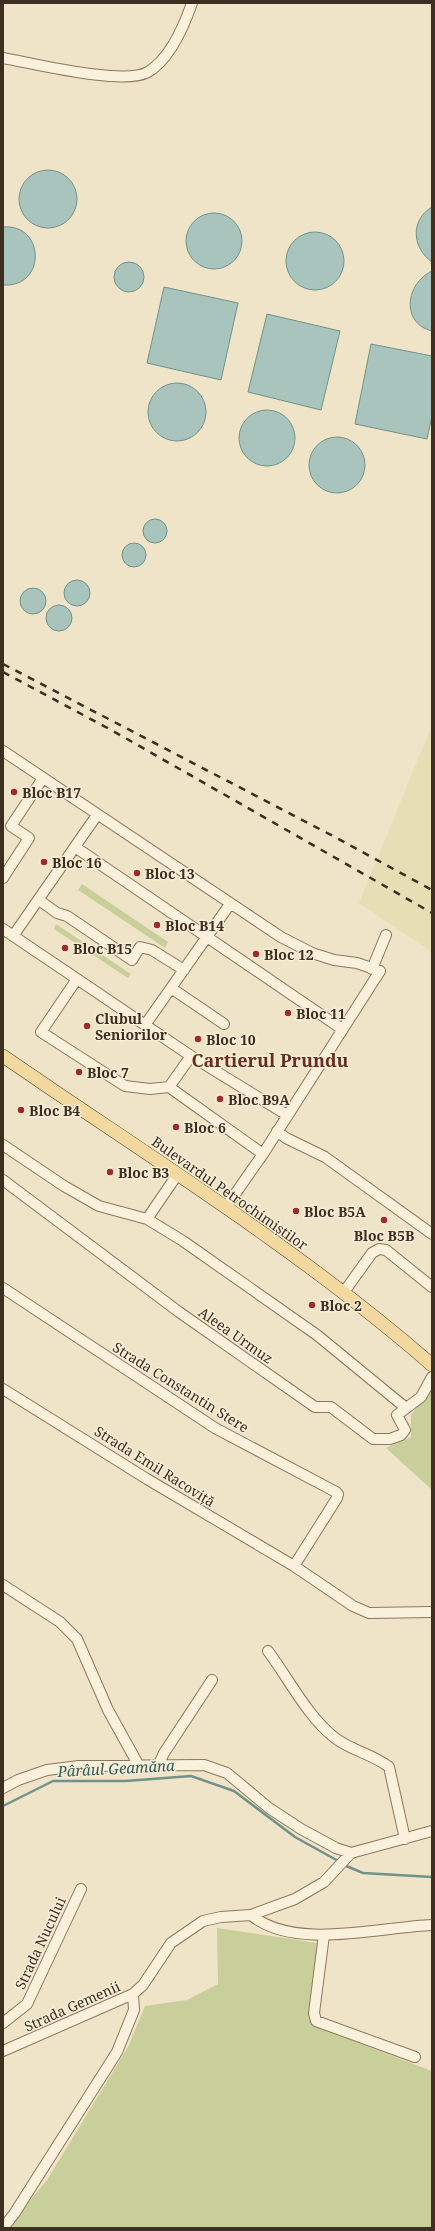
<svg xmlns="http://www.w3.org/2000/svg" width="435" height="2231" font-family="'Noto Serif',serif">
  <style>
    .farmland { fill: #e6deb5 }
    .green { fill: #c9cf9b }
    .water { fill: #a9c4bc; stroke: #6f938a }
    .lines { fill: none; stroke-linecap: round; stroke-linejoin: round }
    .stream { stroke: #6f938a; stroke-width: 2.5 }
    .minor-casing { stroke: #8d765c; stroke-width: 12 }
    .major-casing { stroke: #5b4430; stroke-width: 14 }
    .minor { stroke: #faf1dc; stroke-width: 10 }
    .major { stroke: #f3d9a0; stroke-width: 13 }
    .rail { stroke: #3d2e20; stroke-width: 2.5; stroke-dasharray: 7 7; stroke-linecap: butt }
    .poi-dot { fill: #9e2a2b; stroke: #f7eed8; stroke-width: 1.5 }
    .labels { text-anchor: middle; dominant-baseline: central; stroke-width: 3; stroke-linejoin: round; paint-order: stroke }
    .poi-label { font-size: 14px; font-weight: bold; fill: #3d2e20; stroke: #f7eed8; text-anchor: start }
    .street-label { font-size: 14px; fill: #3d2e20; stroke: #f7eed8 }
    .water-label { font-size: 15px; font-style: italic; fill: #2f5d5a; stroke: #f7eed8 }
    .district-label { font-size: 18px; font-weight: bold; fill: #6b2e1e; stroke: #f7eed8 }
  </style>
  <rect width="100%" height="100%" fill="#f0e4c8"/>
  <path class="farmland" d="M432,725V952L359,903Z"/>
  <path class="green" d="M82,884L168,942L165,948L78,890Z
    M56,924L131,974L128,978L54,929Z
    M432,1388V1490L386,1448L411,1437V1415Z
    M217,1928L317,1943L312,2025L432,2071V2228H7L47,2180L128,2047L145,2006L187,2000L218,1984Z"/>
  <path class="water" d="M19 199a29 29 0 1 1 58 0a29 29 0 1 1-58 0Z
    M432,207V262C412,248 410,220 432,207Z
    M186 241a28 28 0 1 1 56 0a28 28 0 1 1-56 0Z
    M3,227C45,223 47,288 3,285Z
    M286 261a29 29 0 1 1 58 0a29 29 0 1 1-58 0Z
    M114 277a15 15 0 1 1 30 0a15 15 0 1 1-30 0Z
    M432,271V331C400,323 406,283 432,271Z
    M164,287L238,303L221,380L147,363Z
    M267,314L340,331L321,410L248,392Z
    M371,344L432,356V416L427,439L355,424Z
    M148 412a29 29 0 1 1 58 0a29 29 0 1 1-58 0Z
    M239 438a28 28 0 1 1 56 0a28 28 0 1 1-56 0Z
    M309 465a28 28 0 1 1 56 0a28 28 0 1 1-56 0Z
    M143 531a12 12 0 1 1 24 0a12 12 0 1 1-24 0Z
    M122 555a12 12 0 1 1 24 0a12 12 0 1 1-24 0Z
    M64 593a13 13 0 1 1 26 0a13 13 0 1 1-26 0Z
    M20 601a13 13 0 1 1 26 0a13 13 0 1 1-26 0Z
    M46 618a13 13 0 1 1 26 0a13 13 0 1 1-26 0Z"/>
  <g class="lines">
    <path class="stream" d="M3,1806L53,1781H126L191,1776L234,1791L295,1837L340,1862
      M344,1865L363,1873L432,1877"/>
    <defs>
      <path id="minor" d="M3,58C33,63 124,86 148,72C170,59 184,26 192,3
        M3,751L281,937L312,953L334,960L357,963L380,971L263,1154L226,1207
        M75,847L342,1029
        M3,878L29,838L11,826L43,778
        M39,900L57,913L67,916L132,960L140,947L152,950L184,970
        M3,929L191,1056L287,1115
        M13,936L97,815
        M372,969L386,935
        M77,979L41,1032L125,1086L150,1089L169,1087L263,1154
        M171,988L224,1024
        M145,1025L230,904
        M169,1087L191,1056
        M277,1131L286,1138L325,1157L432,1234
        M3,1145L64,1186L99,1206L147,1219L177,1175
        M3,1180L179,1312L315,1407H331L373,1439H390L401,1435L405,1430L397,1415L421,1397L432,1377
        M147,1219L183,1241L317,1335L406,1408
        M3,1288L215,1428L336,1492L338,1494L337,1498L294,1566
        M344,1292L372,1253L379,1249L386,1250L432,1287
        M3,1389L147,1479L294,1566L353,1606L369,1613L432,1612
        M3,1585L60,1622L77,1639L108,1710L139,1766
        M268,1651C289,1679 307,1716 335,1738C352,1751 373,1754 389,1767L405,1839
        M158,1766L164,1753L212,1680
        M3,1788L18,1780L47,1770L79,1766L204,1765L227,1773L269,1808L301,1829L336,1848L351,1853
        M251,1915C295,1951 379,1927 432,1925
        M324,1935L314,2013L316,2021L415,2057
        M3,2023L27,2004L81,1889
        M3,2051L133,1994L143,1985L171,1943L203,1921L221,1917L251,1915L295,1899L324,1882L351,1853L432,1831
        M3,2228L14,2214L117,2052L134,2010L133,1994"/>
      <path id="major" d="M3,1056C148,1156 299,1249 432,1365"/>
    </defs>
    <use href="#minor" class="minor-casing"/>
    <use href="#major" class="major-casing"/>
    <use href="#minor" class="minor"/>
    <use href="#major" class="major"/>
    <path class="rail" d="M3,664L333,836L432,890
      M3,672L113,731L432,913"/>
  </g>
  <g class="poi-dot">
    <circle cx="14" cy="792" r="4"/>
    <circle cx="44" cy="862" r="4"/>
    <circle cx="137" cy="873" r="4"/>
    <circle cx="157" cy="925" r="4"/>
    <circle cx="65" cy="948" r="4"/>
    <circle cx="256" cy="954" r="4"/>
    <circle cx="288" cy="1013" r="4"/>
    <circle cx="87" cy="1026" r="4"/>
    <circle cx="198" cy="1039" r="4"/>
    <circle cx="79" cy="1072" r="4"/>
    <circle cx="220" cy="1099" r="4"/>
    <circle cx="21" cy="1110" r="4"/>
    <circle cx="176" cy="1127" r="4"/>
    <circle cx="110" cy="1172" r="4"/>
    <circle cx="296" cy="1211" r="4"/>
    <circle cx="384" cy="1220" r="4"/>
    <circle cx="312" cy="1305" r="4"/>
  </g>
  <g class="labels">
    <g class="poi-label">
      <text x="22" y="792">Bloc B17</text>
      <text x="52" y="862">Bloc 16</text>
      <text x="145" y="873">Bloc 13</text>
      <text x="165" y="925">Bloc B14</text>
      <text x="73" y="948">Bloc B15</text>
      <text x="264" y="954">Bloc 12</text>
      <text x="296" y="1013">Bloc 11</text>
      <text x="95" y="1018">Clubul<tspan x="95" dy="16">Seniorilor</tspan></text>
      <text x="206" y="1039">Bloc 10</text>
      <text x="87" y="1072">Bloc 7</text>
      <text x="228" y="1099">Bloc B9A</text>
      <text x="29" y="1110">Bloc B4</text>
      <text x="184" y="1127">Bloc 6</text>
      <text x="118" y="1172">Bloc B3</text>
      <text x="304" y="1211">Bloc B5A</text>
      <text x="384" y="1235" text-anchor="middle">Bloc B5B</text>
      <text x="320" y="1305">Bloc 2</text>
    </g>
    <g class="street-label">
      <text transform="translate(230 1193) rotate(35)">Bulevardul Petrochimiștilor</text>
      <text transform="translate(236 1335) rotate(35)">Aleea Urmuz</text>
      <text transform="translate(181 1387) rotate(32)">Strada Constantin Stere</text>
      <text transform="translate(155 1466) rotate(32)">Strada Emil Racoviță</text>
      <text transform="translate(40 1943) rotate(-65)">Strada Nucului</text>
      <text transform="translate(72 2006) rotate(-24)">Strada Gemenii</text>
    </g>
    <g class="water-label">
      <text transform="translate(116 1768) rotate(-3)">Pârâul Geamăna</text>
    </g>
    <g class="district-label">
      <text x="270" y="1060">Cartierul Prundu</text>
    </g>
  </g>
  <rect width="435" height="2231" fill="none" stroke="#3d2e20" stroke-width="8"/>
</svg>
